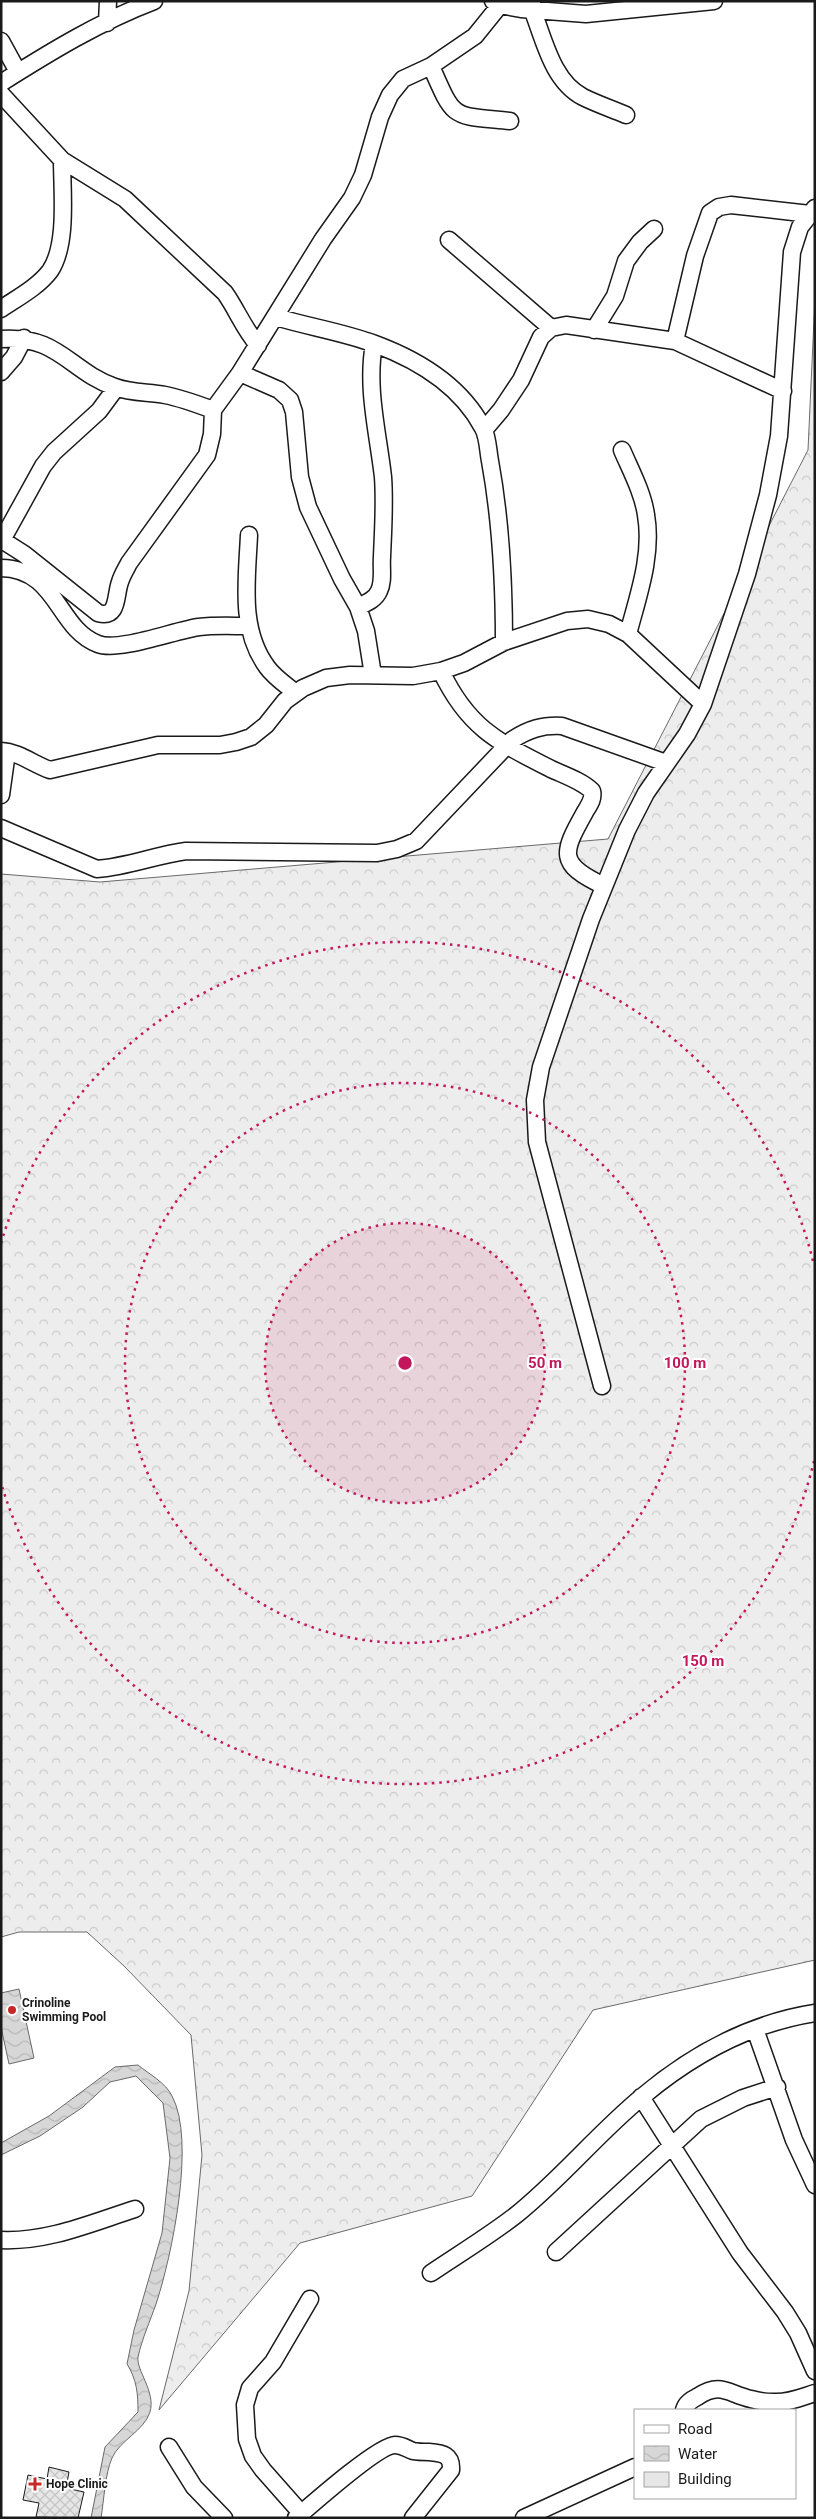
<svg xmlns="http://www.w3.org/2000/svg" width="816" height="2519" font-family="Roboto,sans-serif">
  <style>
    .forest { fill: url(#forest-crowns); stroke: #6a6a6a }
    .water { fill: url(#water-waves); stroke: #6a6a6a }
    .building { fill: url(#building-cross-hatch); stroke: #1a1a1a }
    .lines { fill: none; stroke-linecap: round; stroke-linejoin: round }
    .street-casing { stroke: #1a1a1a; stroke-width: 19 }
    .street { stroke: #fff; stroke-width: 16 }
    .ring { fill: none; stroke: #c2185b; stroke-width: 2.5; stroke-dasharray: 2.5 5 }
    .poi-dot { fill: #c62828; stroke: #fff; stroke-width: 2 }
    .labels { text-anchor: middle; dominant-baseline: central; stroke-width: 4; stroke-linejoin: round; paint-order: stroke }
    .poi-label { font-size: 12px; font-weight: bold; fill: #1a1a1a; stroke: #fff; text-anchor: start }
    .centre { fill: #c2185b; stroke: #fff; stroke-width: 2.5 }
    .ring-label { font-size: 15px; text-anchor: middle; font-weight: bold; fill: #c2185b; stroke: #fff; stroke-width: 4; stroke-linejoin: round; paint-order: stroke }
  </style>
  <defs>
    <pattern id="forest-crowns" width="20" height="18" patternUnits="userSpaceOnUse" patternTransform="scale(1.25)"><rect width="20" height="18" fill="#ededed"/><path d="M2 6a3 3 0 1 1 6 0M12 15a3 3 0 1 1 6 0" fill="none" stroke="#cbcbcb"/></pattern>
    <pattern id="water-waves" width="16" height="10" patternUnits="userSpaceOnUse" patternTransform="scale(1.25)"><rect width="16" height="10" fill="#d7d7d7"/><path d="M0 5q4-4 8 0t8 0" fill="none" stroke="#b8b8b8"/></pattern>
    <pattern id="building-cross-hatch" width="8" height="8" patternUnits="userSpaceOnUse" patternTransform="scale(1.25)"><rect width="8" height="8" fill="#e6e6e6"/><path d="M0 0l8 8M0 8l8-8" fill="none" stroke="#c5c5c5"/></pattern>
  </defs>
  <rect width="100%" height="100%" fill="#fff"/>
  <path class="forest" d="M815,298V1960L593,2010L472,2196L300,2243L159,2410L189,2291L202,2155L191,2035L124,1966L87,1932H19L1,1937V874L100,882L608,839L808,450Z"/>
  <path class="water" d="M19,1989L34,2058L9,2064L1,2027V1993Z
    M138,2065C149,2074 166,2083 172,2096C196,2140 172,2256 156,2304C150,2321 142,2339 138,2357C136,2370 156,2392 150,2412C144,2431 120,2440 112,2458C105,2474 104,2500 101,2518H91L105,2447L138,2412C138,2394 137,2380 127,2364L134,2330L162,2233L170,2158L163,2103L136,2076L110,2082L83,2107L40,2136L1,2155V2143L49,2116L115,2067Z"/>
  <path class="building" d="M49,2467L69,2472L66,2488L84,2492L78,2518L36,2517L39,2503L23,2500L28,2475L47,2479Z"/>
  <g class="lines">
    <defs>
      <path id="street" d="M493,1L500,5L521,9L586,14L714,1
        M532,1V9C544,39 552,81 583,97C597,104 612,109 626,115
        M107,23L108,1
        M1,41L18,72
        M431,66C455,121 451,115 510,121
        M1,83C50,52 101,21 154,1
        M1,94L62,160L125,199L225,293C237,310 244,329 258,345
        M449,240L551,328
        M1,309C17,298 38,287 50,271C68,245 62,191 62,160
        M276,317C309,327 343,332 375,344C418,360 461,386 483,428C488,437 488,451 490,461C501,521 504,582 504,642
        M594,330L615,296L626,261L640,242L654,229
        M1,339C59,335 69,371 115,387C131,393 148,392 165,395C181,398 197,404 213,410
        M675,341L695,256L710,213L719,207L731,205L810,214
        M1,372L14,357L24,338
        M240,373L279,390L290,400L294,412L300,477L308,507L342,579L358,607L366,631L373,675
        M484,430L501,410L521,380L541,337L551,328L566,325L675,341L783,391
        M622,450C631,471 643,493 646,515C653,555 638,596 628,634
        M249,535C247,580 239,629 267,667C274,677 286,685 296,693
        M2,540L24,554L98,613C119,619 115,595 120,582C122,575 126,569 129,563L207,455L212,434L213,410L240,373L323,239L352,198L363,175L380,117L390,95L403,79L431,66L475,36L500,5
        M1,542L43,466L54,452L99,411L116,388
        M1,568C58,569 57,629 98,644C119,652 176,630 199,627C215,625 232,626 248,626
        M358,607C366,603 375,600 379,591C384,581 381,568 382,557C383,530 385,504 383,477C378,433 366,388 374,344
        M441,671C468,728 498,742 551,769C564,775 582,781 592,791C594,799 589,805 585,812C562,853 557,864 604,886
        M1,751C19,752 33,764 50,770L158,745H220L236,742L251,737L266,725L285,701L303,688L326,678L350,675L413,676L441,671L464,663L504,642L567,621L588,619L609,624L628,634L703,704
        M1,795L7,752
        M1,828L97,869C127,867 156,855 186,851L377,853L397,849L416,841L512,740C529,729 542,725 562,726L666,763
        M602,1386L537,1142L535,1100L541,1067L591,919L627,830L646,793L687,734L703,704L747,574L768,495L779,436L792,252L800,227L815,208
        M755,2029L794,2140L815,2185
        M641,2097L740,2253L785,2312L798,2333L815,2371
        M1,2240C48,2242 91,2223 135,2209
        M556,2252L701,2119L743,2098L777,2087
        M431,2273C459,2254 489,2236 516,2215C561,2179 598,2133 643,2096C692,2055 751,2023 815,2013
        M684,2410C686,2403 691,2400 697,2397C721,2381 728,2394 751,2399C758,2401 766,2402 774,2402C788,2403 802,2397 815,2393
        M169,2447L194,2487L224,2518
        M301,2513L263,2470L253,2456L247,2439L245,2405L250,2388L273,2362L310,2299
        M296,2518C311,2505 379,2445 395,2445C403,2445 407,2449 413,2451C418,2452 424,2452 429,2452C443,2453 452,2455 451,2470L413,2518
        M524,2518L635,2467"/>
    </defs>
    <use href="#street" class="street-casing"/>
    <use href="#street" class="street"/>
  </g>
  <circle cx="405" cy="1363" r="140" fill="#c2185b" fill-opacity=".12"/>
  <g class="ring">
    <circle cx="405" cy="1363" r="140"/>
    <circle cx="405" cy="1363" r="280"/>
    <path d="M814 1461A421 421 0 0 1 1 1483M1 1243A421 421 0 0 1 814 1265"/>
  </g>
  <g class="poi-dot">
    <circle cx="12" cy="2010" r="5"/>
    <path d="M32.5 2476.5h5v5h5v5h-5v5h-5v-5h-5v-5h5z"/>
  </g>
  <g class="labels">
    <g class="poi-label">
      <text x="22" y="2003">Crinoline<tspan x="22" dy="14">Swimming Pool</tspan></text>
      <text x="46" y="2484">Hope Clinic</text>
    </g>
  </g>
  <circle cx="405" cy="1363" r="8" class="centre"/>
  <g class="ring-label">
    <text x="545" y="1368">50 m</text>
    <text x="685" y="1368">100 m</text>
    <text x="703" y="1666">150 m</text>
  </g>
  <rect width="816" height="2519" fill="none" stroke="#1a1a1a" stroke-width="5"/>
  <rect x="634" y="2409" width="162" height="90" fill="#ffffff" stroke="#a3a3a3"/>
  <rect x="644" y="2425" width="25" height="8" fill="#ffffff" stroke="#a3a3a3"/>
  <text x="678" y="2434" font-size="15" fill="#1a1a1a">Road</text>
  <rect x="644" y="2446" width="25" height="15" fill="url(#water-waves)" stroke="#a3a3a3"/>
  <text x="678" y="2459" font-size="15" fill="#1a1a1a">Water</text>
  <rect x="644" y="2472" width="25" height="15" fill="#e6e6e6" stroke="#a3a3a3"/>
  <text x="678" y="2484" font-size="15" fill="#1a1a1a">Building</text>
</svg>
